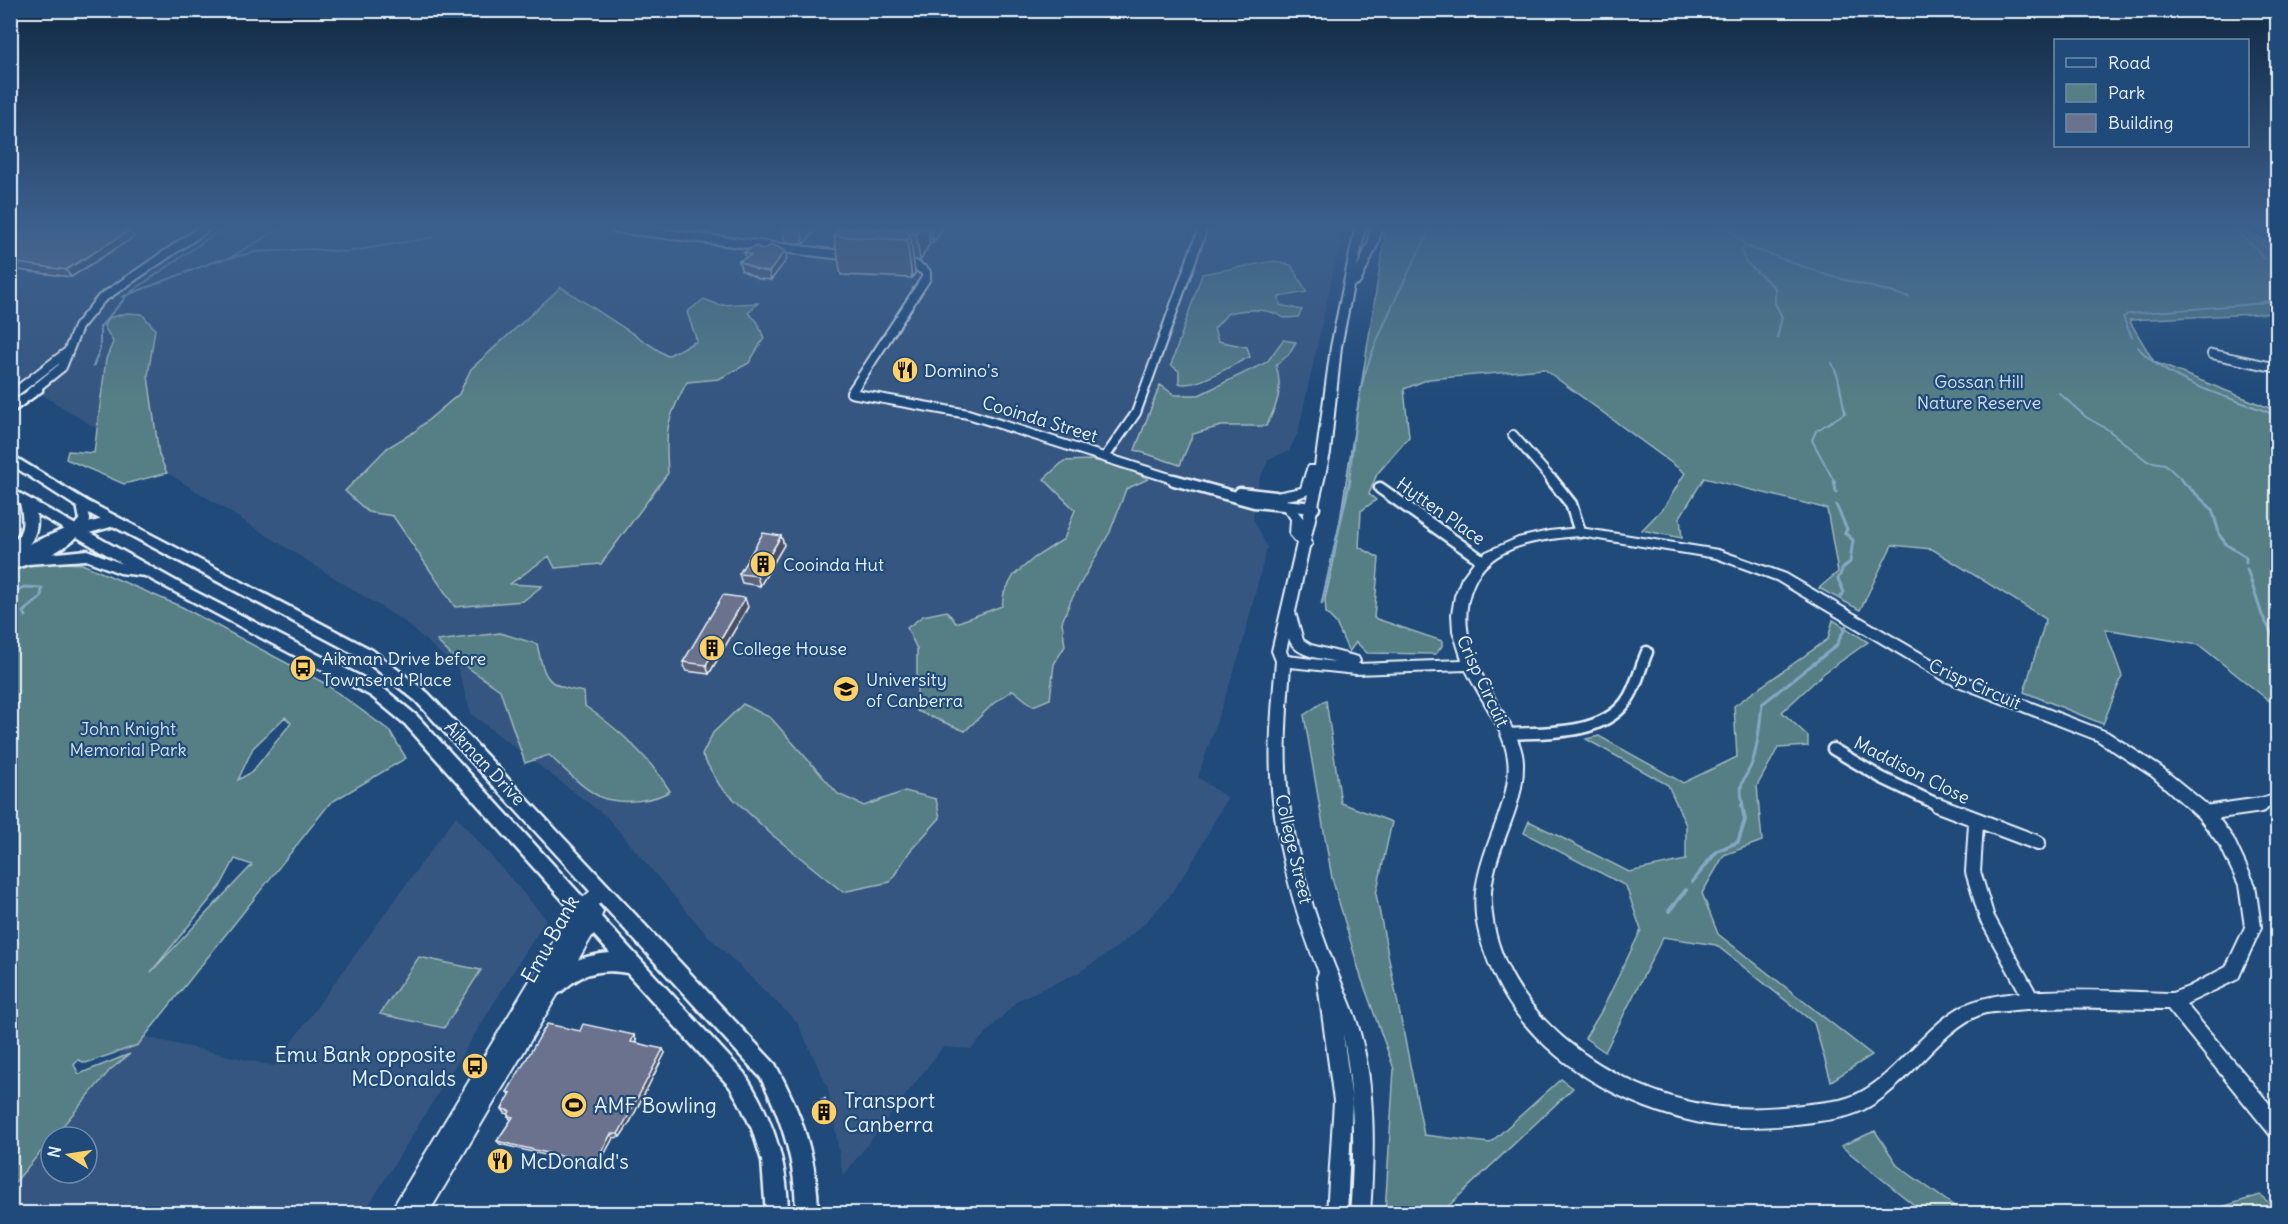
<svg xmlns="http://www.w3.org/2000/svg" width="2288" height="1224" font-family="Delius,sans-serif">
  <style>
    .built { fill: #365680 }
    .green { fill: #567e85; stroke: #9fb8be; stroke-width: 1.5; fill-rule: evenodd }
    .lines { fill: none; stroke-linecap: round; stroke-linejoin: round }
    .stream-far2 { stroke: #84a8c1; stroke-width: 2 }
    .stream-far1 { stroke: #84a8c1; stroke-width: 3 }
    .stream { stroke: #84a8c1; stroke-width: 4 }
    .minor-far2-casing { stroke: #e8f1f8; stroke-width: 12 }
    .minor-far1-casing { stroke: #e8f1f8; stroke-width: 15 }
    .minor-casing { stroke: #e8f1f8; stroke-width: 18 }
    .tertiary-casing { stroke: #e8f1f8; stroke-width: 4 }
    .secondary-casing { stroke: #e8f1f8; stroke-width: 5 }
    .minor-far2 { stroke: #1f4a7a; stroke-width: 8 }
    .minor-far1 { stroke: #1f4a7a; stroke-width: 10 }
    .minor { stroke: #1f4a7a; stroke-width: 14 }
    .tertiary { fill: #1f4a7a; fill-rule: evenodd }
    .secondary { fill: #1f4a7a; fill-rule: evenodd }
    .wall { fill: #5b6279; stroke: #e8f1f8; stroke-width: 1.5 }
    .shaded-wall { fill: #4a5063; stroke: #e8f1f8; stroke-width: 1.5 }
    .building { fill: #6a728d; stroke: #e8f1f8; stroke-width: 1.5 }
    .labels { text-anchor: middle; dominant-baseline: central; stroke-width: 4.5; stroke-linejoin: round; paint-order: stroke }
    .poi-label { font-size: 18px; fill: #e8f1f8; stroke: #1f4a7a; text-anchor: start }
    .park-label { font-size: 18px; fill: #d2e0e7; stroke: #1f4a7a }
    .street-label { font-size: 18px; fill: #e8f1f8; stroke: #1f4a7a }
    .near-street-label { font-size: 21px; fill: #e8f1f8; stroke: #1f4a7a }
    .near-poi-label { font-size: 21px; fill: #e8f1f8; stroke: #1f4a7a; text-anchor: start }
  </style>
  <rect width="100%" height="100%" fill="#1f4a7a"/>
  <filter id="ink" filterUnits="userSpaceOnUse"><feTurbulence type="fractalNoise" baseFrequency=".0167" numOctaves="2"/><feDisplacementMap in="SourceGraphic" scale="12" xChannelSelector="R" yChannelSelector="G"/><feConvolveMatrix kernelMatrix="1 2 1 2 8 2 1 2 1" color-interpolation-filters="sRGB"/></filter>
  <g filter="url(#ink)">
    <path class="built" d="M10,228H1343L1298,433L1289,451L1269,459L1259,480L1253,518L1267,547L1241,650L1198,777L1227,798L1192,863L1167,899L1143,925L1113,950L1078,973L1018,1000L971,1049L943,1047L843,1176L828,1088L797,1022L706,934L607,817L471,714L458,669L405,622L11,375Z
      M456,816L546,919L364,1213L11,1214V1188L51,1138V1173H87V1137H52L136,1035L274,1066Z"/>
    <path class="green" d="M1386,228H2243L2277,248V313L2129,320L2154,362L2277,411V707L2199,645L2105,629L2122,676L2103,724L2024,692L2046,619L1932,549L1892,545L1860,610L1819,588L1838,572L1827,509L1824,508L1704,478L1680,517L1682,538L1642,530L1665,506L1685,473L1544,369L1429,379L1404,389L1409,437L1377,474L1369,494L1376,500L1361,511L1359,547L1379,558L1374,618L1442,641V646L1436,654L1367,653L1356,642L1349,652L1336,623L1326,613L1325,599L1333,565Z
      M1274,261L1291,265L1307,292L1279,297L1280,305L1302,310L1298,317L1284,318C1268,307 1247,309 1228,313L1214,329L1218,341L1247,347L1250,357C1232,364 1197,389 1179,383V371L1171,365L1202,274Z
      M561,287L667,356L697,341L687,312L704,299L719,305L758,303L748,313L757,321L764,338L749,363L719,379L687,382C666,421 665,429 668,473L601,564L555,568L549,556L510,584L542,586L523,601L455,607L393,516L368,512L345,491L387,448L414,432L459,394L471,369Z
      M127,313L142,314L155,329L148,376L159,455L167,473L124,484L66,459L68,451L94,453L106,359L113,342L104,326L109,318Z
      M1283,340L1296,342L1288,355L1276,365C1283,390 1278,404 1266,426H1221L1193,434L1180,465L1135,450L1160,385L1175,395H1199L1267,362Z
      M1093,460L1130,469L1148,479L1126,489L1110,532L1071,600L1062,622L1065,646L1054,664L1050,699L1033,706L1013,690L994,703L965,731L917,711V649L907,628L923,616L947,611L956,623L1002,606L1004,593L1014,575L1034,558L1064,539L1075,510L1044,479L1064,461Z
      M44,562L82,564L182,607L324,683L390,731L406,758L330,803L138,1045L86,1063L78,1060L74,1065L79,1074L130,1054L110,1070L11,1187V571ZM285,717L291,723L252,772L238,780L253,748ZM235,859L252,865L151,972L220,887Z
      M1833,620L1868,642L1824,673L1782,712L1808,736V746L1778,748L1757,786L1762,841L1724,855L1702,893L1718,934L1872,1055L1831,1081L1814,1023L1716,945L1663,937L1605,1052L1585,1038L1601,1012L1641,930L1626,886L1524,833L1529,821L1629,872L1686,860V825L1668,785L1586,739L1599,736L1683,783L1737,757L1734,706L1828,639Z
      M500,633L537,644C545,682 547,685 584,692L585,706C620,730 647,755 670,791C654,801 625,804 606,799C589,795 562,767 549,755L525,763L500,690L454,658L437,641Z
      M1326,700L1341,803L1392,822L1376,894L1424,1135L1490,1143L1561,1079L1573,1088L1441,1213H1385L1394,1069L1361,977L1332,878L1304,715Z
      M743,704L771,718L838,794L864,806L905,791L936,799L940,818L910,851L890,882L843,892L771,834L720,786L702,755L713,733Z
      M419,957L481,970L444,1028L380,1014Z
      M1875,1131L1898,1166L1964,1213H1924L1841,1146Z
      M2260,1195L2276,1209L2274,1213H2203Z"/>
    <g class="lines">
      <path class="stream-far2" d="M1728,228L1746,246L1827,275L1909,297
        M2232,228L2258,250L2263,259
        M2243,231L2278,255
        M1746,246L1741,250L1745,261L1775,288V303L1782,317L1777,338
        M231,257L281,228
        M131,292L223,228
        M122,297L213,262L255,252L311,249L347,252L434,237
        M2132,337L2123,317L2128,314L2255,304L2278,299
        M2138,347C2168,384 2235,398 2278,416
        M1832,363L1838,377L1845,413L1816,431L1812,440L1834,481
        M93,367L100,349V327L126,297
        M2059,393L2086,417L2107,429L2147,461L2165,464L2183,481
        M1349,481C1354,444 1355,403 1367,367C1384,319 1408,273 1431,228"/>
      <path class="stream-far1" d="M1834,480L1836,492
        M2181,480L2212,509L2220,536L2227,545L2246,557V563
        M1836,505L1847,529L1845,533L1853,540L1850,562L1843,568L1838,579L1844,592L1840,598
        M2247,569L2262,615L2278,645
        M10,594L24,587L42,588L41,597L23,612L26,616
        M1322,603L1350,480
        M1743,806C1737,774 1747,783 1754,757C1759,739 1760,722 1762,704L1836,646L1846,626"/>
      <path class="stream" d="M1692,882L1717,851L1738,842L1745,820L1742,805
        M1669,911L1686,890"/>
      <defs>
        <path id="minor-far2" d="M615,228L850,256
          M901,261L912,263L926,272V278L851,393L968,414L1179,481
          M2212,354L2278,368
          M31,392L62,367L78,327L101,299L205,228
          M10,396L66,353
          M1513,435L1553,481
          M1105,457L1136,413L1203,228"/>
        <path id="minor-far1" d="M1174,480L1254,502L1314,508
          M1552,480L1571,504L1580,532
          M1380,488L1483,561
          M1240,493L1275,497L1282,501
          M10,557L63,535L114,521
          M10,565C39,555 67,546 85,520L82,504
          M1508,734C1545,732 1599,736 1625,703C1636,689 1640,668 1647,652
          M1833,749L1882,778L1941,806
          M2254,806L2278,799"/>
        <path id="minor" d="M1938,805L2038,843
          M2205,813L2261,805
          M1976,823L1973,872L1987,918L2032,1000"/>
        <path id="tertiary" d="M1355,228H1365L1357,268L1368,243L1371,228H1381L1378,243L1360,283L1353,286L1341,347L1330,453L1310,541L1312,544L1309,547L1295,612L1303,640L1311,645L1358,657L1360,661L1358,664L1462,660L1453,631L1452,614L1455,596L1462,578L1474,562L1486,552L1518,538L1549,531L1580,528L1718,550L1786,574L1955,673L2107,732L2162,768L2211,808L2233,838L2255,885L2261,927L2238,979L2186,1004L2278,1114V1138L2271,1136L2168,1009C2117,1009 2065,1005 2014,1010C2004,1012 1992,1011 1982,1014C1940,1029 1908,1088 1863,1110C1845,1119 1825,1120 1805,1123C1774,1127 1743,1129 1712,1125C1625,1111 1531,1058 1494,975C1466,912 1472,885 1496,823C1503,803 1511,781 1508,759C1505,730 1479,697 1466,670L1356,674L1290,667C1286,717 1282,767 1291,817C1300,867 1315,918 1334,965C1343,988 1354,1009 1360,1033C1376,1091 1374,1153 1370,1214H1350C1355,1153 1355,1094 1343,1034L1352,1101L1347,1214H1327L1334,1101L1317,977L1319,972C1295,916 1274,837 1271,776C1269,738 1273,699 1276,661L1272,651L1297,543L1290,535L1291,519L1281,506L1287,502L1291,503L1303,518L1309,494L1298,498L1275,501L1269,497L1271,494L1301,488L1307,469L1309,466H1315L1331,347ZM1580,536L1716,558L1776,580L1945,681L2097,740L2152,776L2199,818L2221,847L2239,885L2245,927L2226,967L2188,987L2172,993C2117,992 2005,982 1959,1008C1918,1032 1887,1090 1840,1100C1798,1106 1754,1112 1712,1106C1612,1091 1498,1014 1491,904C1488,856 1523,815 1523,767C1524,748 1514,732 1505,716C1482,677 1453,631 1473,585C1490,544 1542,539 1580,536ZM1289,638C1293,656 1320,658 1336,662L1288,656L1286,651Z
          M602,884L608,886L610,891L598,905L603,911L598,926L428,1214H389L576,904L596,886Z"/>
        <path id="secondary" d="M38,384L42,385V391L10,414V403Z
          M10,454L87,501L372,650L428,693L775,1064C801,1112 818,1159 818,1214H796C796,1164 783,1122 761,1078L416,701L362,658L77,507L10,464Z
          M10,488L192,590L383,688L417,716L744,1073C772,1116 788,1162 788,1214H766L762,1161L752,1129L739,1102L730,1087L627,973C607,969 588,971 572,983C565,988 560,994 552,997L545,994L542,988C553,964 586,955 610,953L405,724L371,696L145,576L120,573L86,560L13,565L11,562L13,559L18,557L87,550L123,564L36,513C40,532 30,551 10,558V545C25,532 24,522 20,503L10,498Z"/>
      </defs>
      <use href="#minor-far2" class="minor-far2-casing"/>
      <use href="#minor-far1" class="minor-far1-casing"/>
      <use href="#minor" class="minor-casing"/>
      <use href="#tertiary" class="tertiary-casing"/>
      <use href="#secondary" class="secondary-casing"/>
      <use href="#minor-far2" class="minor-far2"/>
      <use href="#minor-far1" class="minor-far1"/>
      <use href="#minor" class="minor"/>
      <use href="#tertiary" class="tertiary"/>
      <use href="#secondary" class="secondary"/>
    </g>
    <path class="wall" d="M10,228L134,237L71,277L10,269Z
      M694,228H718L706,232Z
      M782,228H817L804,244L785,242Z
      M839,228H943L933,243H930L920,261L913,259L915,273L912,278L841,275L834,236Z
      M744,252L787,259L771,280L759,279L741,270L739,261L746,258Z
      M781,536L784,545L760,586L742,583L739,574Z
      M748,607L709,674L686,671L683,662Z
      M636,1040L635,1042L665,1053L630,1122L620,1137L613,1138L597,1168L500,1144L497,1141L511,1120L508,1116L509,1114L505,1113L502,1109L510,1095L507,1092Z"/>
    <path class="shaded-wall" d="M705,228H718L706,232Z
      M801,228H817L804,244Z
      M920,228H928L930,243L920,261L916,234Z
      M931,228H943L933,243Z
      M130,230L134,237L71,277L66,270Z
      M910,234L915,273L912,278L907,240Z
      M785,251L787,259L771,280L769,272Z
      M781,536L784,545L760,586L757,576Z
      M745,598L748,607L709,674L706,665Z
      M634,1035L636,1040L634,1046L631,1042Z
      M663,1049L665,1053L630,1122L620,1137L618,1134Z
      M825,1099L832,1118L821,1123L819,1119Z
      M611,1134L613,1138L597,1168L594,1164Z"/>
    <path class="building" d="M10,228H115L130,230L66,270L10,262Z
      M839,228H869L904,231L910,234L907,240L834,236Z
      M899,228H920L916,234L899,229Z
      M773,245L785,251L769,272L757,270L739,261L751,255L744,252L756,246L762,249Z
      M763,533L781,536L757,576L739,574Z
      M723,595L745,598L706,665L683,662Z
      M547,1024L580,1031L583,1024L634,1035L631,1042L663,1049L627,1118L618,1134H611L594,1164L497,1141L513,1117L508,1116L510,1111L502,1109L511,1093L507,1092Z
      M825,1099L830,1114L819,1119L815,1103Z"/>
  </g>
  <linearGradient id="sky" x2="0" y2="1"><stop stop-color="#112943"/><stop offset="0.57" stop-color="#3c608d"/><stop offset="1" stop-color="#3c608d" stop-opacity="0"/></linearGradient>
  <rect width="2288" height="399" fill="url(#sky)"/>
  <defs>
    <symbol id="restaurant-disc" viewBox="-11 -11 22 22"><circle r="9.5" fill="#ffd166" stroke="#1f4a7a"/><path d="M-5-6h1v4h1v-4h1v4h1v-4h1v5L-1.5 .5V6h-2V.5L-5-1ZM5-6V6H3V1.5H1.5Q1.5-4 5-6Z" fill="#111"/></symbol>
    <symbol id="building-disc" viewBox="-11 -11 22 22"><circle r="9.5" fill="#ffd166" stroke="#1f4a7a"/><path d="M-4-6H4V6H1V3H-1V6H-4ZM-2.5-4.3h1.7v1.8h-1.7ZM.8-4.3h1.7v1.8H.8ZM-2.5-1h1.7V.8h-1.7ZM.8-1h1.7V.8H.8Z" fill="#111"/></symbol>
    <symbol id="bus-disc" viewBox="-11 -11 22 22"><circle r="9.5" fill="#ffd166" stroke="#1f4a7a"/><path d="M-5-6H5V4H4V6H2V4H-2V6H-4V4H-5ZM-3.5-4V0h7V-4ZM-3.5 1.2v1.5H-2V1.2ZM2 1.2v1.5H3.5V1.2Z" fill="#111"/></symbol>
    <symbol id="university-disc" viewBox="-11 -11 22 22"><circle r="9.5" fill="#ffd166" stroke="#1f4a7a"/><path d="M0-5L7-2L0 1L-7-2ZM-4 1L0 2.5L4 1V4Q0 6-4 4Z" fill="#111"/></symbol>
    <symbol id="stadium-disc" viewBox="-11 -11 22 22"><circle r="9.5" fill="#ffd166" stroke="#1f4a7a"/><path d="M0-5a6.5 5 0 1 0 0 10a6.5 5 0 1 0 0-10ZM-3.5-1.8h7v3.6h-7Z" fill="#111"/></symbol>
  </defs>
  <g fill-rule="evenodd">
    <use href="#restaurant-disc" x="890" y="355" width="30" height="30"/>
    <use href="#building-disc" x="748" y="549" width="30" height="30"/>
    <use href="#building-disc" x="697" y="633" width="30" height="30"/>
    <use href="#bus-disc" x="288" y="653" width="30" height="30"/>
    <use href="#university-disc" x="831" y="674" width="30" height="30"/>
    <use href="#bus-disc" x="460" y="1051" width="30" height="30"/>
    <use href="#stadium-disc" x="559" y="1090" width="30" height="30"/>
    <use href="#building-disc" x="809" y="1097" width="30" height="30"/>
    <use href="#restaurant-disc" x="485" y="1146" width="30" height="30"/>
  </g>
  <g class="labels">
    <g class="poi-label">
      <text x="924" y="370">Domino's</text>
      <text x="783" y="564">Cooinda Hut</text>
      <text x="732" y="648">College House</text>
      <text x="322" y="658">Aikman Drive before<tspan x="322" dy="21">Townsend Place</tspan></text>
      <text x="866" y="679">University<tspan x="866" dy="21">of Canberra</tspan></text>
    </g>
    <g class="park-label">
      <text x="1979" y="381">Gossan Hill<tspan x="1979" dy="21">Nature Reserve</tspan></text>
      <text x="128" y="728">John Knight<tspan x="128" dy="21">Memorial Park</tspan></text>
    </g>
    <g class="street-label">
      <text transform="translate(1040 419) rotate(17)">Cooinda Street</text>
      <text transform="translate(1441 511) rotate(35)">Hytten Place</text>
      <text transform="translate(1483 681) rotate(65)">Crisp Circuit</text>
      <text transform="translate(1975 684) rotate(24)">Crisp Circuit</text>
      <text transform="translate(485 763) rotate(47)">Aikman Drive</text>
      <text transform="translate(1912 770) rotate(27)">Maddison Close</text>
      <text transform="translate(1294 849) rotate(77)">College Street</text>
    </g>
    <g class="near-street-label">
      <text transform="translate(550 939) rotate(-61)">Emu Bank</text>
    </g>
    <g class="near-poi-label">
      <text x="456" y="1054" text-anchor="end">Emu Bank opposite<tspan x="456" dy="24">McDonalds</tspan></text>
      <text x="844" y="1100">Transport<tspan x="844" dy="24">Canberra</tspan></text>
      <text x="594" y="1105">AMF Bowling</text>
      <text x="520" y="1161">McDonald's</text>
    </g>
  </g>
  <rect width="2288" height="1224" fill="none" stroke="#1f4a7a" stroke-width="36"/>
  <rect x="18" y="18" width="2252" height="1188" fill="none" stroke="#e8f1f8" stroke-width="2" filter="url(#ink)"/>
  <rect x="2054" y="39" width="195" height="108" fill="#1f4a7a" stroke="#6f8dac" stroke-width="1.5"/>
  <rect x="2066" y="58" width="30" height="9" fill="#1f4a7a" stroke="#6f8dac" stroke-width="1.5"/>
  <text x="2108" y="69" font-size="18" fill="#e8f1f8">Road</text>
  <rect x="2066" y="84" width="30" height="18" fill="#567e85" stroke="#6f8dac" stroke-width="1.5"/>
  <text x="2108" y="99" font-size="18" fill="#e8f1f8">Park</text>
  <rect x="2066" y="114" width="30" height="18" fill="#6a728d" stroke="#6f8dac" stroke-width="1.5"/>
  <text x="2108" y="129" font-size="18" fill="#e8f1f8">Building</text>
  <g transform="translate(69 1155) rotate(282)"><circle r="28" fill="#1f4a7a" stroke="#6f8dac" stroke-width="1.5"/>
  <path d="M0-4.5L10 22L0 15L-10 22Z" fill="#ffd166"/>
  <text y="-9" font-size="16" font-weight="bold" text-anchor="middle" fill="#e8f1f8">N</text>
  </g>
</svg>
